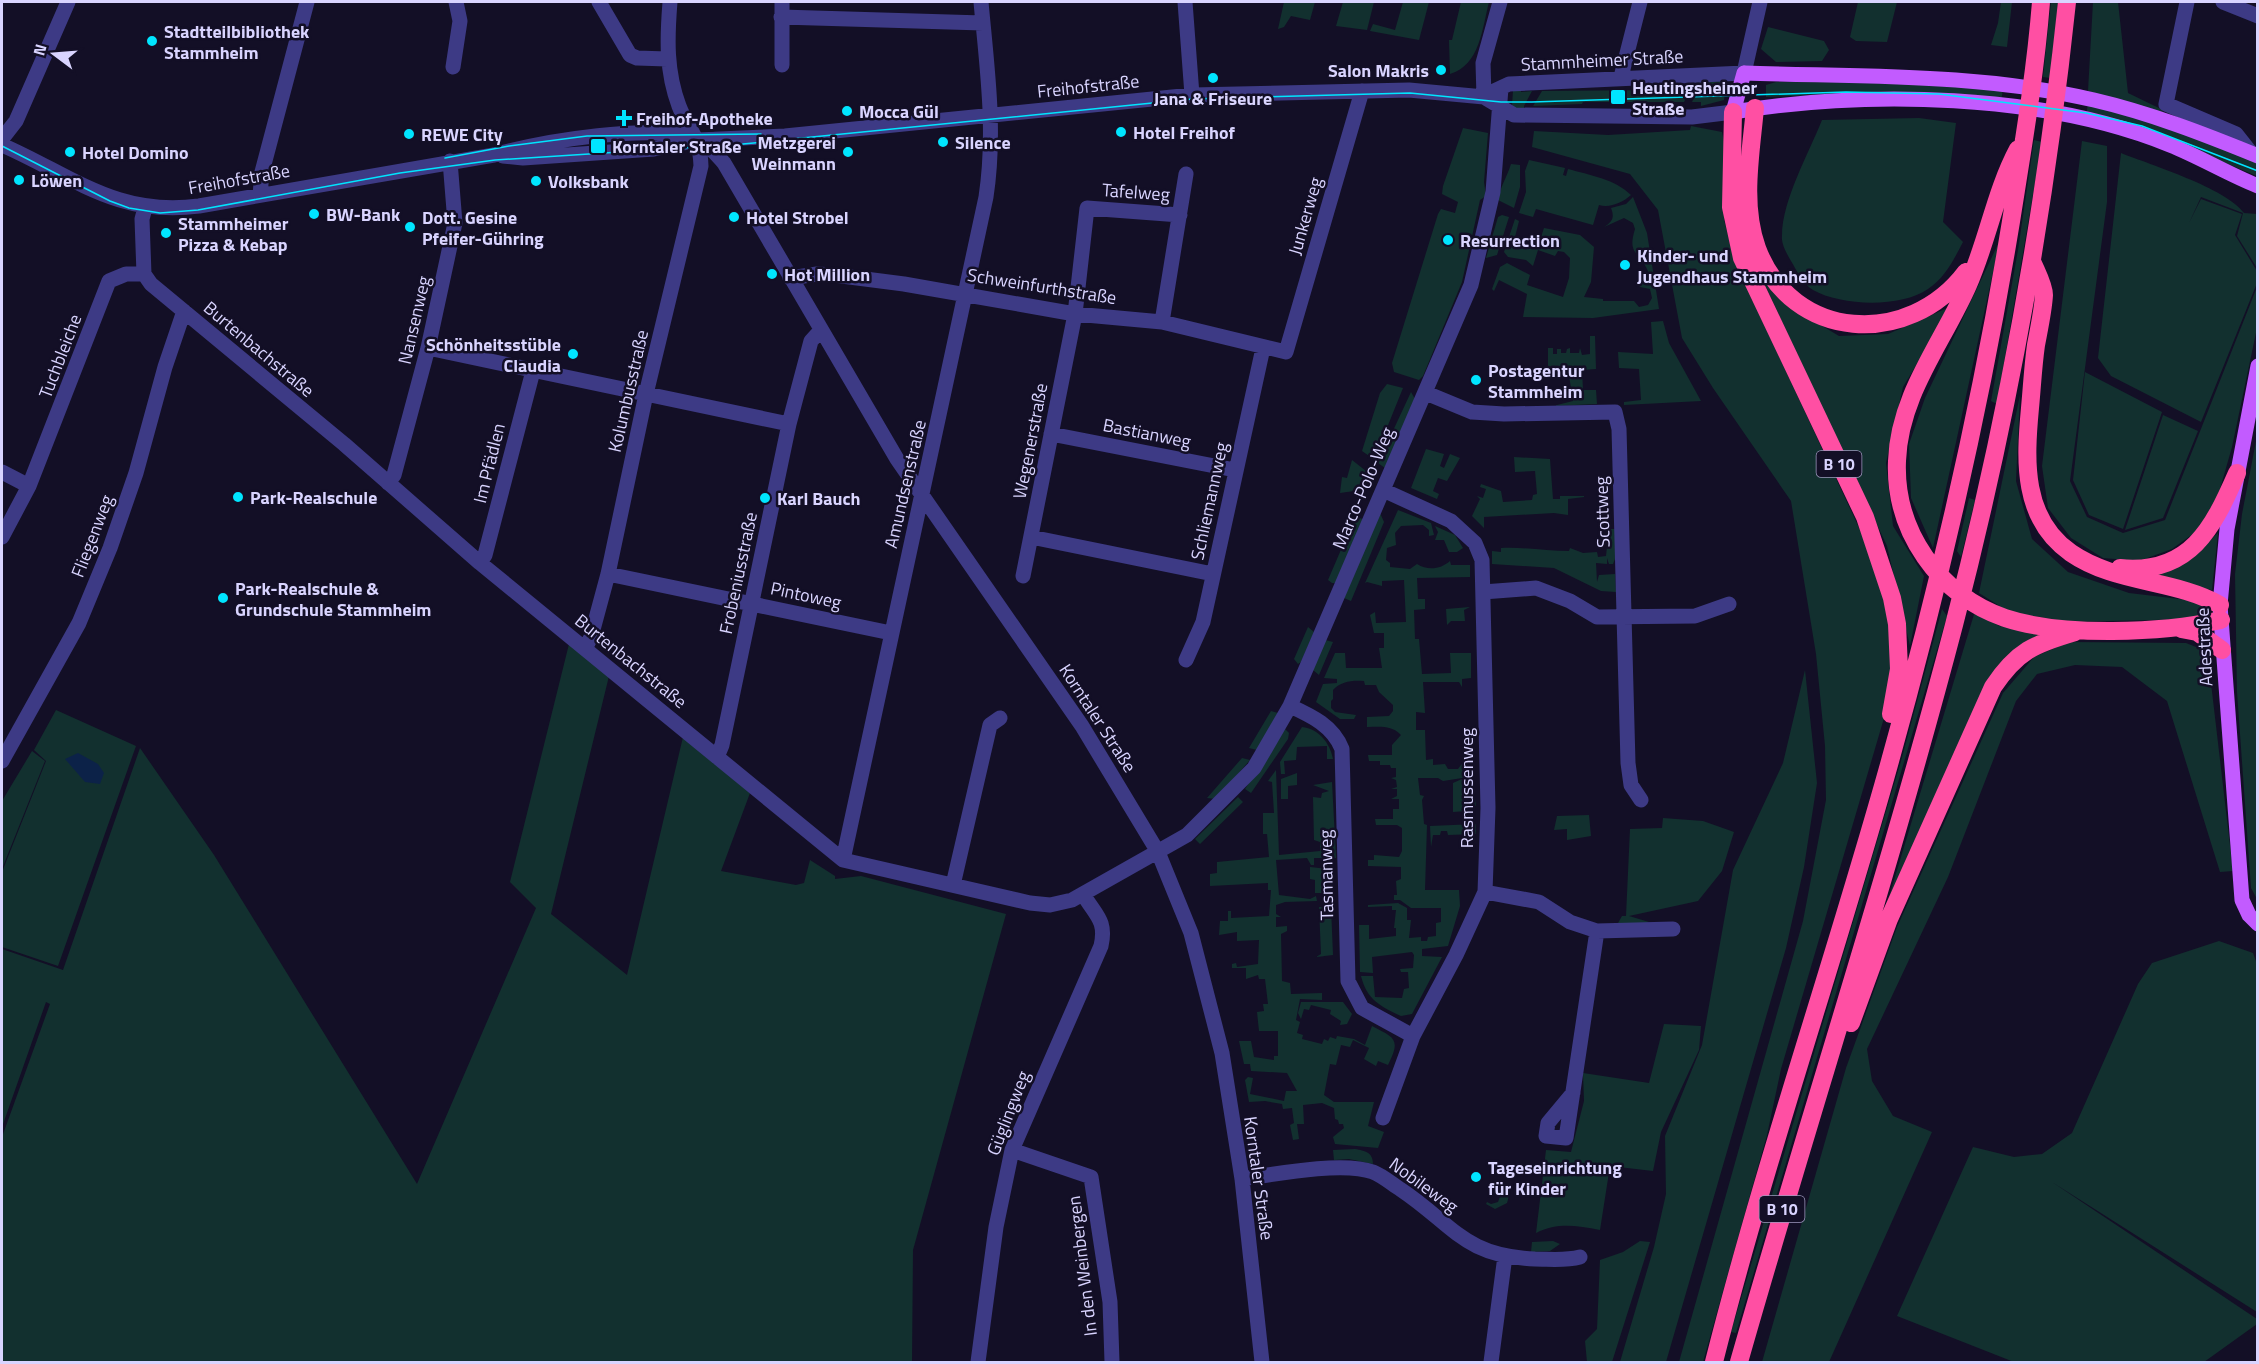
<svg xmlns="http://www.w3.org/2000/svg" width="2259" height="1364" font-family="'Titillium Web',sans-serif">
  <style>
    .green { fill: #12302f }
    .water { fill: #0c2248 }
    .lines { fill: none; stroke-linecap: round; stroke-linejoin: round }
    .minor { stroke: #3d3a85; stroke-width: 15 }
    .major { stroke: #c25bff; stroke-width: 15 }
    .highway { stroke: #ff4fa3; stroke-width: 18 }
    .tram { stroke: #00e5ff; stroke-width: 1.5 }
    .poi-dot { fill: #00e5ff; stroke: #130f26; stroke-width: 2 }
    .labels { text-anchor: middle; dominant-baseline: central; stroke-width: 5; stroke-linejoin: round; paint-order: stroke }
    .shield { fill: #130f26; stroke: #9e99be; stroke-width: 1.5 }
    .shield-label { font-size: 16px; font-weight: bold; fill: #d9d4ff }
    .poi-label { font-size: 18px; font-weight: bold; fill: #d9d4ff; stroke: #130f26; text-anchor: start }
    .street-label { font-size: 18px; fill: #d9d4ff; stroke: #130f26 }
  </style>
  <rect width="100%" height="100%" fill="#130f26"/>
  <path class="green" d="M1284,2H1315L1310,20L1291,16L1284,27L1278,29Z
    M1343,2H1374L1367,30L1336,26Z
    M1403,2H1429L1419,40L1370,31L1373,24L1395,30Z
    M1461,2H1489C1482,29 1480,65 1450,74L1449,40H1452Z
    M1858,2H1897L1887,42L1856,41L1850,37Z
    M2001,2H2012L2007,47L1991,45L1998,23Z
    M2051,2H2058L2050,78L2043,77Z
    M2093,2H2118L2128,93L2161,109L2167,117L2088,91Z
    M1768,27L1824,41L1829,50L1822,61L1776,62L1761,49Z
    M1721,81L1726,86L1724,100L1701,106V102H1692L1701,83H1688Z
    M1894,81L2003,89L2001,102L1824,95L1766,97V85L1776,82Z
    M1521,87V92L1532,91L1524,106V112L1514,109L1512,105L1513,91Z
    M1692,87L1684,102H1583L1582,104L1533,106L1542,91L1660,90V88Z
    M2088,103L2127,113L2257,161V176L2165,138L2086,117Z
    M1919,118L1956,123L1943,222L1963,242C1954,259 1945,278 1928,289C1901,308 1841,306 1813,290C1803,284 1797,271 1791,261C1787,254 1781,244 1782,236C1782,200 1809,153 1822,120Z
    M1691,126L1722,132L1725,146L1724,220L1735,262L1868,547C1893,616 1897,646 1884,718L1781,1069L1767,1135L1703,1362H1679L1803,921L1826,800L1825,746L1816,654L1791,501L1713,388L1682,338L1658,210L1630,174L1532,147L1534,131L1608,135L1690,130Z
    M1463,128L1488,133L1484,182L1486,196L1480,200L1462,282L1423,376L1419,380L1394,372L1392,363L1438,214L1441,209L1455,213L1458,202L1442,194L1443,186Z
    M2034,140L2042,142L1997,404L1991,401L2018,250Z
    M2082,141L2107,146V202L2070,481L2087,517L2123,533L2165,520L2257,287V328L2232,447L2218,496L2197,531L2172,549L2139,561L2103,558L2071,538L2048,508L2042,466Z
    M2121,153C2151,165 2226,188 2244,213L2257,214V268L2237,236L2243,213L2201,197L2189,223L2201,199L2242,214L2235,235L2257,271V283L2201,422L2111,376L2098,358Z
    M1529,160L1565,168L1563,175L1566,176L1568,169C1589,175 1615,179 1631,195C1622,203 1610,208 1599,205L1593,225L1536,209L1533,217L1519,213L1526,192L1525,171Z
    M1511,164L1520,165V187L1514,208L1498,200C1500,187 1507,177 1511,164Z
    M1633,197L1647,233L1659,309L1593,318L1523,317L1527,294L1499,280L1494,291L1492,289L1500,267L1507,263L1530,275L1527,285L1563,297L1569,278L1570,258L1564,252L1558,251L1555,256L1538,250L1533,266L1526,260L1508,257L1504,252L1515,219L1519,221L1515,237L1539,243L1544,228L1580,235L1594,247L1591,282L1584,297L1603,299V301H1634L1639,307L1648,305L1652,298L1650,289L1640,287L1638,285L1646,280L1648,271C1639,251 1627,255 1635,229L1633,223L1624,218L1604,227C1612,222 1615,218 1611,208L1626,204Z
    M1502,215L1509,217L1497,255L1486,258L1498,217Z
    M2000,240L1933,548L1911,498L1909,444L1925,398Z
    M1763,281L1814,321L1839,336L1888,334L1952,306L1903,387L1886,463L1893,526L1924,576L1910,646L1887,546Z
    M1663,321L1669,343L1701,401L1624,405V402L1641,400L1639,369L1619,368L1618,352L1653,354L1651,322Z
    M1590,336H1595L1596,369L1582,370L1583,390H1596L1597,404L1553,406L1573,401L1568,369L1548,370V348H1553V354H1557V349H1561V353H1566L1567,349L1570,348V353H1579L1580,348L1582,355L1590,354Z
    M2085,372L2162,412L2123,529L2089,515L2073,480Z
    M1387,384L1403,388L1376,455L1372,458L1362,451L1380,393Z
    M1411,392L1415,399L1385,468L1378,463Z
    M2020,395L2016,481L2032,539L2068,572L2129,593L2196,601L2210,610L2193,619L2070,622L2009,612L1979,593Z
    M2163,415L2198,431L2163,518L2125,530Z
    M2257,436L2258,899H2257L2251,888L2237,692L2235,574L2242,514Z
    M1426,449L1444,454L1440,466L1444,468L1450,454L1460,458L1447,481L1438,478L1433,491L1439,494L1437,499L1411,488Z
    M1514,457L1550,459L1553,499H1560V496H1584V497L1568,499V515L1554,513L1484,517V528L1472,516L1480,499L1477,496L1483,498L1486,489L1480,487L1481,484L1501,491L1503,502L1532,500L1533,495L1537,494L1535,471L1515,472Z
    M1352,460L1366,471L1362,482L1364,484L1361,490L1340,493L1342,477L1347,478Z
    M1969,498L1975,500L1961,557L1957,551Z
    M1398,510L1431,523L1434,535L1429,536V530L1423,525L1401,526L1395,533L1396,545L1387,548L1386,560L1390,563V567L1410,569L1417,564C1428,571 1441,569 1450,561L1451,565H1470V577L1417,578L1418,599H1425V609L1414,610L1415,639H1419L1422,674L1451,673L1450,653H1471V678L1462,679V687L1459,682H1423L1425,713L1416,712V730H1425L1426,760L1433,759V765L1445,764L1448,769H1458L1466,758L1474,757L1475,776L1443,781L1438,778H1418L1420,795L1424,796L1422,800L1424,824L1427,825L1425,890H1459L1460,906L1448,946L1422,949V956L1442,957L1412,1014L1401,1016C1380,1006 1367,1000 1361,976H1373L1375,997L1402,998L1404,989L1409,988L1408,972H1401L1400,969L1413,968L1414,955L1412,952L1372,957L1373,973L1360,972L1359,925H1369V939L1396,936V928H1394L1396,910H1392V906L1368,907V905L1398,903L1407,908V920H1411L1409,938L1421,937V941H1427L1428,937L1436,936V923L1441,922V908H1411L1400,900H1394V895H1397L1396,881L1401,879V867L1368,866V860H1374V855L1399,857L1402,851V828L1397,825H1376L1375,819H1393V809H1399V799H1391L1397,796V789H1391L1397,787L1396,780L1391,778L1396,777V768H1391L1390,765H1380V761H1369L1368,755H1392V745L1401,735C1391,725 1381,727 1367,727V717L1389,716L1393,711V705L1379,692L1376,685H1365L1364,681C1353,680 1341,681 1333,690V699L1331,701V708L1335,712L1356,715L1354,719H1340L1316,702L1323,684L1337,683V679L1324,678L1335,653H1345L1346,668H1382L1379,648H1384V633H1374L1370,615L1375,612L1376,623L1406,622L1404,580L1382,581V586L1367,582L1365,583Z
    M1380,513L1384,522L1351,601L1344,598Z
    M1355,517L1363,519L1336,583H1332L1328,580Z
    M1435,526L1455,535L1463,548L1457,552H1449L1444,540H1435L1438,532Z
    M1609,529H1615V559L1613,564H1609L1607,558V564L1596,563L1597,582L1599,575L1615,574L1616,592L1601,591L1554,568L1492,564V551L1501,552V548C1527,547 1547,551 1569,551L1570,548L1583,553L1597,552L1598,557L1606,556Z
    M2218,533L2212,590L2138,577L2182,565Z
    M1470,607L1464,610L1465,621H1451L1447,625L1446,609Z
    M1942,609L1947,616L1736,1333L1731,1332L1901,761Z
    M1975,611L1999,626L2043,633L2004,658L1889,897Z
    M1308,627L1314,632L1301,662L1298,664L1294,659Z
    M1325,640L1333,642L1319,675L1313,670Z
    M2069,642L2186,643L2201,649L2209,666L2233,871L2220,872L2167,701L2122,667L2075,665L2037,674L2016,701L1948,877L1867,1049L1872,1081L1893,1116L1932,1132L1829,1362H1762L1846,1068L1897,927L2003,693L2034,657Z
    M569,644L609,676L551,914L627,975L683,737L750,793L721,871L796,885L804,883L810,860L835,876V879L861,876L1006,914L913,1250L912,1362H2V1137L50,1004L46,1002L2,1127V949L63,970L140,748L214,855L417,1184L536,908L510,882Z
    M1805,670L1817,783L1804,867L1786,948L1666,1362H1620L1654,1247L1666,1194L1665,1136L1702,1045L1733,870L1783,763Z
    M56,710L136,746L58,966L2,947V872L46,761L34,750Z
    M1271,711L1278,713L1257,750L1249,748Z
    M1302,727C1319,729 1330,743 1333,759H1327V746L1297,747L1296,760L1284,761L1285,774H1281L1280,762Z
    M1285,729L1289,733L1288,739L1251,793L1245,789Z
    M32,751L45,761L2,869V801Z
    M1242,758L1250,760L1216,799L1207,798Z
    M1276,770L1279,855L1320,851V842L1314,840L1313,797L1321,798L1322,793L1329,791L1313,785L1332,782L1336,858H1314V865H1311L1307,858L1276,860L1279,895L1310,899L1316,896L1317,901L1285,902L1276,905V914L1281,917H1276V927L1287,926V931L1281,934L1282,981L1290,983L1291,994L1322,993V1000L1300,999L1296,1020L1300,1022L1297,1033L1303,1035L1302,1039L1322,1044L1324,1039L1328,1041L1330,1037L1336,1039L1337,1036L1354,1039L1365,1045L1372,1026C1395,1038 1401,1039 1388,1065L1378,1061L1376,1066L1364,1059L1369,1048L1353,1040L1350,1047L1341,1045L1336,1065L1330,1064L1324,1095L1334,1102H1374L1368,1126L1384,1132L1378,1148L1335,1144L1333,1137L1344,1128L1343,1124H1339L1338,1120L1335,1119L1334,1108L1322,1103L1303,1105L1304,1124H1297L1299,1139L1293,1140L1290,1125L1294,1123L1292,1108L1283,1109L1282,1104L1265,1101L1249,1102L1245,1080L1248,1077L1253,1078L1250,1094L1284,1101L1286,1091H1297L1287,1073L1251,1071L1250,1064H1244L1239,1041H1251L1254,1057L1274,1060V1056H1278V1031H1259L1257,1012L1264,1011L1263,1004H1268L1265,979H1259L1258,975L1246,979V968H1232V964L1236,963L1237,967L1258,964L1259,940L1237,941V932L1219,935L1220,921H1228V911H1231V918L1269,916L1271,890H1268V883L1210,886V874L1217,873V862L1269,857L1267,834H1263V813H1274L1272,782L1268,781Z
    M1297,773V785L1288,786V799H1281V779Z
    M1462,779L1473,780V786H1464L1462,797L1475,798L1476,806H1467V811L1453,812V783Z
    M1238,797L1243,802L1200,844L1195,839Z
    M1589,815L1591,836L1567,840V829L1554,830L1557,816Z
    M1663,818L1703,821L1734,832L1722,871L1698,901L1629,916L1649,922L1643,925L1618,923L1622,916H1626L1630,829L1662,828Z
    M1476,824V834L1448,835L1447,831H1441L1440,835H1433L1431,847L1430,826Z
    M1310,867L1328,869L1330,893H1315V880L1310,879Z
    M1319,907H1331L1333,955L1316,957L1321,954Z
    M2219,941L2253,953L2257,964V1312L2052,1182L2257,1319V1324L2204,1362H2014L1897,1316L1973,1147L2014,1157L2042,1154L2072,1133L2138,984L2152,963Z
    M1301,1002H1343L1352,1014L1347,1024L1340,1025L1341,1021L1330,1014L1331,1010L1311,1005L1309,1010L1304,1009L1301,1019L1298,1013Z
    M1664,1024L1701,1026L1699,1050L1661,1132L1653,1171L1610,1166L1600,1230C1576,1226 1559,1222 1536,1233L1546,1150L1571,1152L1584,1101L1583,1073L1649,1083Z
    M1355,1149C1365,1151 1373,1152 1373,1164L1349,1159L1334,1160L1333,1150Z
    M1495,1181C1507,1185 1511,1191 1507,1203L1495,1209L1486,1204L1487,1202L1491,1204L1498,1202L1502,1191L1492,1189Z
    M1553,1241L1560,1244L1550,1251L1531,1252L1532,1242Z
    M1640,1241L1650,1242L1612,1362H1587L1585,1341L1597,1329L1600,1260L1623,1252Z"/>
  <path class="water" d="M78,753L98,764L104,773L100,784L85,782L65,759Z"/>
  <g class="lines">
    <path class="minor" d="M599,2L630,55L637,58L667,59
      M782,2V65
      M1185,2L1192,95
      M2187,2L2166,104L2236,134L2251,153
      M2223,2L2258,16
      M781,17L983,23
      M453,67L460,21L456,2
      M1621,77L1640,2
      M1494,91L1509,84L1744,73L1760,2
      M1484,97L1483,63L1500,2
      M2,139L16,121L68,2
      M2,145C73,176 116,217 199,206L494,155C540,142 656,121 700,141C710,146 717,155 724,163L897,459L1082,726L1158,852L1191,933L1222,1053L1242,1179L1262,1362
      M503,156L523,158L654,149L698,140L785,136L1192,95L1409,90L1484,97L1514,115L1692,117L1733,112
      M260,195L262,172L307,2
      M144,274L151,284L344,444L480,563L843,860L1030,903L1050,905L1072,900L1187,835L1254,768L1290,706L1471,285L1493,192L1501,88
      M144,274L142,219L145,208
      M790,278L817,274L834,275L904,284L1075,314L1162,322L1286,352L1362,91
      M1162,322L1186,174
      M428,348L789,424
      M1426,393L1472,412L1504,414L1615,412L1619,429L1628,763L1631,785L1641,800
      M1051,434L1235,470
      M2,472L29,486
      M388,483L394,475L428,348L455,223L450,161
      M2,537L29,486L109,281L126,274H144
      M1031,537L1213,574
      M480,563L485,555L533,371
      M608,574L891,633
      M1023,576L1075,314L1087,208L1180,215
      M1483,592L1536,588L1570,601L1597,617L1695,616L1729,604
      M585,649L591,637L608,574L646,394L701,166C700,135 689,132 679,106C666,71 667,39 670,2
      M1186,660L1203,622L1263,348
      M1290,706C1312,716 1333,726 1342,749L1348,981L1362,1008L1413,1036
      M717,757L722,745L789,424L811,341L821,330
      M2,761L79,623L110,548L136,473L165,367L184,311
      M843,860L986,197C996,131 987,68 981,2
      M953,885L990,725L1000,718
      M1485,892L1539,902L1570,922L1597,931L1673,929
      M1573,1093L1548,1123L1546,1136L1566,1138L1597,931
      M1383,1118L1413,1036L1456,955L1485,892L1488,808L1482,560L1475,543L1451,521L1383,490
      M1012,1150L1091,1177L1110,1302L1112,1362
      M1242,1179C1275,1174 1343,1161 1373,1172C1383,1176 1392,1184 1400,1189C1454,1225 1463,1256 1535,1259C1550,1259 1565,1261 1580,1257
      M978,1362L996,1227L1012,1150L1101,946C1107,920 1095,915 1083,894
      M1491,1362L1505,1256"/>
    <path class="major" d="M1744,73L1733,112C1868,90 2042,93 2170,145C2200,157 2228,174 2258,186
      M1744,73C1861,77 1979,73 2094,100C2150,113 2204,134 2258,156
      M2258,366L2227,529L2220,605L2242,900L2249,915L2258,924"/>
    <path class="highway" d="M1755,108C1751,153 1741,204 1757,248C1792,342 1909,348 1966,272
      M1733,112L1731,207L1742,258L1865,517L1892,598L1897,624L1899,669L1891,714
      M2018,149C1995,192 1988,240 1968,285C1943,342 1899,395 1897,461C1894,531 1939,595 2005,618C2063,637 2162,633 2221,620
      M2032,261C2036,271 2044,285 2044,295C2043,311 2039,329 2036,345C2033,366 2032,387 2030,408C2025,461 2022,519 2071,553C2116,584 2174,579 2220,605
      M2120,568C2190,575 2213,528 2237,473
      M2181,629L2197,632L2222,650
      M1851,1023L1889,919L1993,687C2017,651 2034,644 2075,632
      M1714,1362C1765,1160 1834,962 1890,761C1943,572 1986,383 2016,190C2026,128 2036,65 2041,2
      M1739,1362C1809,1116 1889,873 1954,625C2007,421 2045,211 2067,2"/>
    <path class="tram" d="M2,146L110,201L129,208L160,213L198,210L400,173L495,160L743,144L1192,99L1410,93L1501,102H1532L1846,92L1939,94L2086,113L2142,126L2258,171
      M445,158L509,146L587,136L761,134"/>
  </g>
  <g class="poi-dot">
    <circle cx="152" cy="41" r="6"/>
    <circle cx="1441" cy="70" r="6"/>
    <circle cx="1213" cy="78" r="6"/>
    <rect x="1610" y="89" width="16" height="16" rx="3"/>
    <circle cx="847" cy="111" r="6"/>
    <path d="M621 109h6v6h6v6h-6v6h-6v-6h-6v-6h6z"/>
    <circle cx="1121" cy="132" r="6"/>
    <circle cx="409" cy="134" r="6"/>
    <circle cx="943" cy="142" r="6"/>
    <rect x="590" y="138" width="16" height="16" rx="3"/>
    <circle cx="70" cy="152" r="6"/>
    <circle cx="848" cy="152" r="6"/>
    <circle cx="19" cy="180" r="6"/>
    <circle cx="536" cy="181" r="6"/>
    <circle cx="314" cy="214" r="6"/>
    <circle cx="734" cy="217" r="6"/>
    <circle cx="410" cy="227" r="6"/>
    <circle cx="166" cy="233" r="6"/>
    <circle cx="1448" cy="240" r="6"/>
    <circle cx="1625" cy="265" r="6"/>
    <circle cx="772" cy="274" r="6"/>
    <circle cx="573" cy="354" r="6"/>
    <circle cx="1476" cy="380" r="6"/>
    <circle cx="238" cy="497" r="6"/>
    <circle cx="765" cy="498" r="6"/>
    <circle cx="223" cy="598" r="6"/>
    <circle cx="1476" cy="1177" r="6"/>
  </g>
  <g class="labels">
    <g class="shield">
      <rect x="1816.5" y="451" width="45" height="26" rx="4.5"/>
      <rect x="1759.5" y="1196" width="45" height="26" rx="4.5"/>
    </g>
    <g class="shield-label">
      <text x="1839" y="464">B 10</text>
      <text x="1782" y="1209">B 10</text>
    </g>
    <g class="poi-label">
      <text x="164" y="31">Stadtteilbibliothek<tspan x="164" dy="21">Stammheim</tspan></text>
      <text x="1429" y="70" text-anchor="end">Salon Makris</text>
      <text x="1632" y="87">Heutingsheimer<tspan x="1632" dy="21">Straße</tspan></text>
      <text x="1213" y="98" text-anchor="middle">Jana &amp; Friseure</text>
      <text x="859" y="111">Mocca Gül</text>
      <text x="636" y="118">Freihof-Apotheke</text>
      <text x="1133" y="132">Hotel Freihof</text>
      <text x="421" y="134">REWE City</text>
      <text x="836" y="142" text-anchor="end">Metzgerei<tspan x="836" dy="21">Weinmann</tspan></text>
      <text x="955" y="142">Silence</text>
      <text x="612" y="146">Korntaler Straße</text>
      <text x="82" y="152">Hotel Domino</text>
      <text x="31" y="180">Löwen</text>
      <text x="548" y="181">Volksbank</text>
      <text x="326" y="214">BW-Bank</text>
      <text x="422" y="217">Dott. Gesine<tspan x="422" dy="21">Pfeifer-Gühring</tspan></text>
      <text x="746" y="217">Hotel Strobel</text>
      <text x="178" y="223">Stammheimer<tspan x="178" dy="21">Pizza &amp; Kebap</tspan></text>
      <text x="1460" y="240">Resurrection</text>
      <text x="1637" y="255">Kinder- und<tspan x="1637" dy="21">Jugendhaus Stammheim</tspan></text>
      <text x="784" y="274">Hot Million</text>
      <text x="561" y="344" text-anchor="end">Schönheitsstüble<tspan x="561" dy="21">Claudia</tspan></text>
      <text x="1488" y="370">Postagentur<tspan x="1488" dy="21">Stammheim</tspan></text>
      <text x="250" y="497">Park-Realschule</text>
      <text x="777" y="498">Karl Bauch</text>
      <text x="235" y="588">Park-Realschule &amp;<tspan x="235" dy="21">Grundschule Stammheim</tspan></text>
      <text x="1488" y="1167">Tageseinrichtung<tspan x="1488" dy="21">für Kinder</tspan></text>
    </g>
    <g class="street-label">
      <text transform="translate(1602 60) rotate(-3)">Stammheimer Straße</text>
      <text transform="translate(1088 86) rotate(-6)">Freihofstraße</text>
      <text transform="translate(239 179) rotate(-10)">Freihofstraße</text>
      <text transform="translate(1136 192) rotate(4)">Tafelweg</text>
      <text transform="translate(1305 216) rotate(-74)">Junkerweg</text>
      <text transform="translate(1042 286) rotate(9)">Schweinfurthstraße</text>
      <text transform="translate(414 320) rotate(-77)">Nansenweg</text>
      <text transform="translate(259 349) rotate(40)">Burtenbachstraße</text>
      <text transform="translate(60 356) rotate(-69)">Tuchbleiche</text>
      <text transform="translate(628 391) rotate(-77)">Kolumbusstraße</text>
      <text transform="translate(1147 433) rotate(11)">Bastianweg</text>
      <text transform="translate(1030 441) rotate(-79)">Wegenerstraße</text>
      <text transform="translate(489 463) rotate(-76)">Im Pfädlen</text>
      <text transform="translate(905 484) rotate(-77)">Amundsenstraße</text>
      <text transform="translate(1363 488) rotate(-67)">Marco-Polo-Weg</text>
      <text transform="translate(1209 501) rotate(-78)">Schliemannweg</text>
      <text transform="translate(1602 512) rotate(-92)">Scottweg</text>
      <text transform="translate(92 536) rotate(-69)">Fliegenweg</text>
      <text transform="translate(738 573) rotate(-78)">Frobeniusstraße</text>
      <text transform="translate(806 595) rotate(12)">Pintoweg</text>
      <text transform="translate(2204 647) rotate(-93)">Adestraße</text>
      <text transform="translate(631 661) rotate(39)">Burtenbachstraße</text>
      <text transform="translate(1098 718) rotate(57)">Korntaler Straße</text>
      <text transform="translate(1466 788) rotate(-90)">Rasmussenweg</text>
      <text transform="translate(1326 875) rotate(-91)">Tasmanweg</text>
      <text transform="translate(1008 1113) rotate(-69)">Güglingweg</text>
      <text transform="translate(1259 1178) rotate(82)">Korntaler Straße</text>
      <text transform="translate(1424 1185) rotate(36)">Nobileweg</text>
      <text transform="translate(1082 1266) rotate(-97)">In den Weinbergen</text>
    </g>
  </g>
  <rect width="2259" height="1364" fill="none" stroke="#d9d4ff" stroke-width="6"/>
  <g transform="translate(54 54) rotate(286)" stroke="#130f26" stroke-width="4.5" paint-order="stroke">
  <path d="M0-4.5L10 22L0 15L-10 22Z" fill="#d9d4ff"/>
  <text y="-9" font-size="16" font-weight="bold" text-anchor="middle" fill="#d9d4ff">N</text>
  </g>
</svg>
